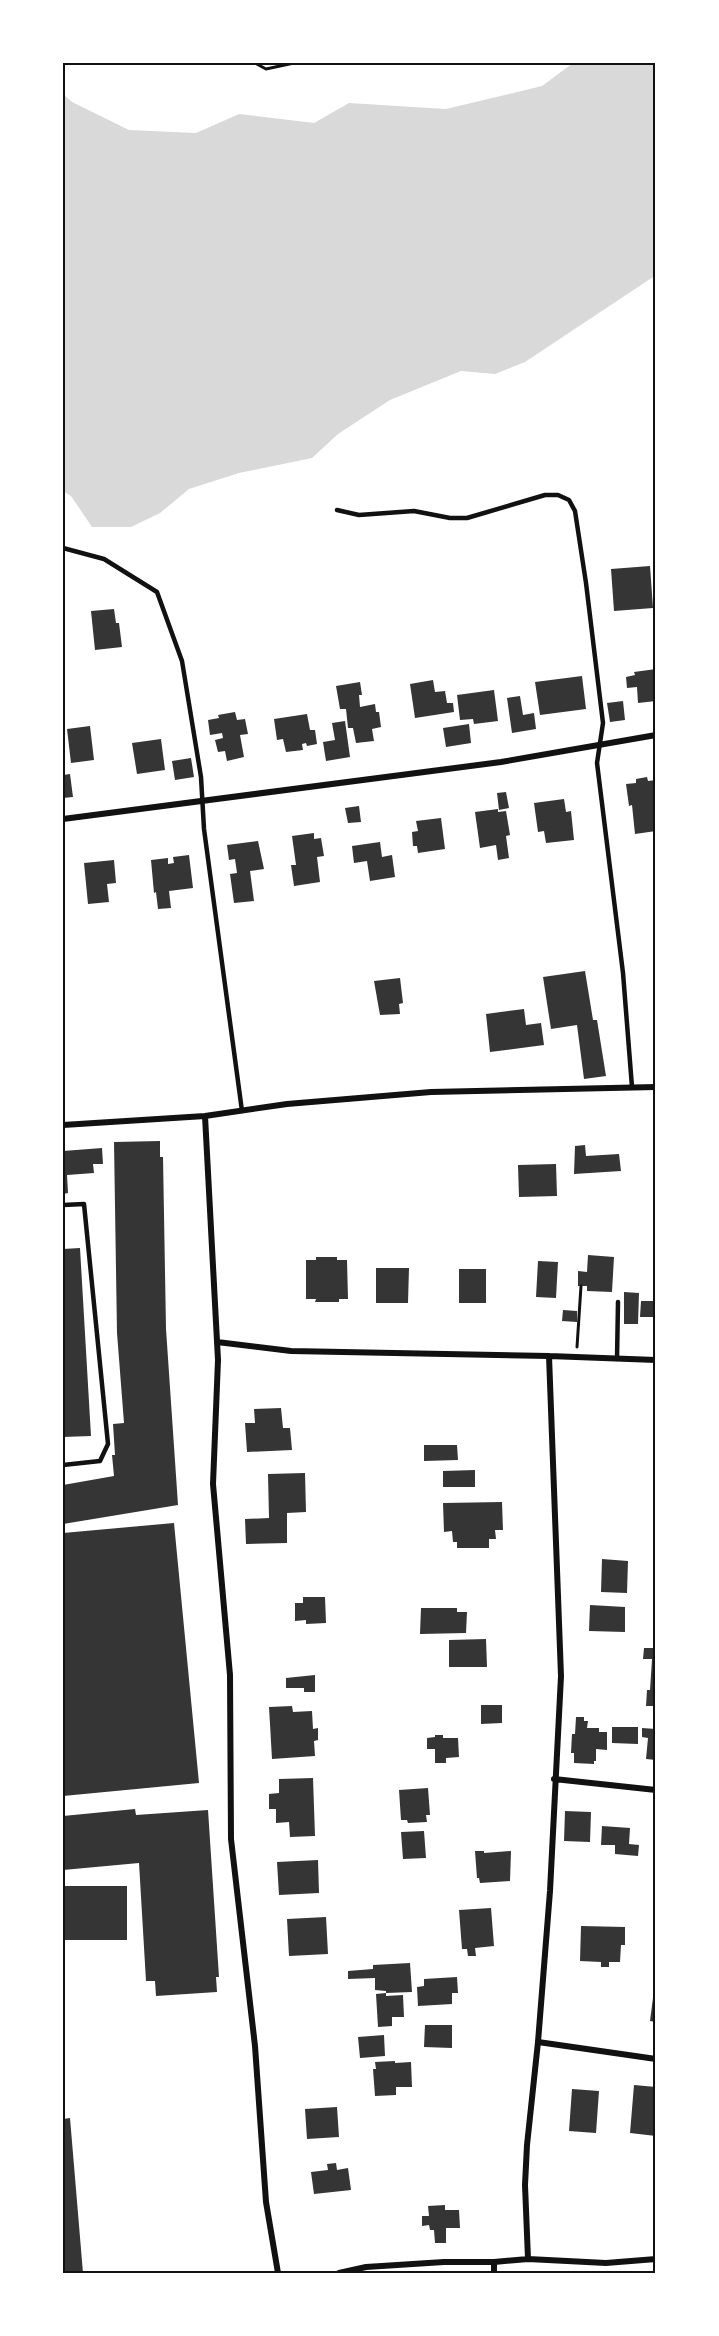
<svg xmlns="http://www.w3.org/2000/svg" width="719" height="2336" font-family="Mulish,sans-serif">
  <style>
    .water { fill: #d9d9d9 }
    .building { fill: #353535 }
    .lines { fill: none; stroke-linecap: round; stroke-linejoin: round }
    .path { stroke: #111; stroke-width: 3 }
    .service { stroke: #111; stroke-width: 4.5 }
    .minor { stroke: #111; stroke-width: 6 }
    .neatline { fill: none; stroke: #111; stroke-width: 2 }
  </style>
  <rect width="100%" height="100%" fill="#fff"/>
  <path class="water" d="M573,63H656V275L525,362L495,374L461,371L390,400L338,434L312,458L239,473L189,489L160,513L131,527H92L71,496L63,491V94L72,102L129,130L196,133L239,114L314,123L349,103L446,109L542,86Z"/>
  <path class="building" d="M650,566L653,608L614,611L611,569Z
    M114,609L116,623H119L122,647L95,650L91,611Z
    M656,669V701L638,703L637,687L627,688L626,677L635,675L634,672Z
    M582,676L586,709L540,715L535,682Z
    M433,680L435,692L445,691L447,703H453L454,712L415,718L410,684Z
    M360,682L362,695H359L360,707L375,704L376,712H379L381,727L372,729L374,741L356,743L353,728H348L346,709H340L336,686Z
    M494,690L498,721L474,724L473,719L460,720L457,695Z
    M520,696L523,715L534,713L536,729L512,733L507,698Z
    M623,701L625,720L610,722L607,703Z
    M235,712L237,720L245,719L248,734L240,735L244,757L227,761L225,751L218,752L215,740L223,738L222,733L210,735L208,720L219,718L218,715Z
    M307,714L310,730H315L317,744L307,746L306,743L302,744L303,750L286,752L283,739L277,740L274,719Z
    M345,721L350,757L326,761L323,742L335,740L332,723Z
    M469,724L471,743L446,747L443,728Z
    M90,726L94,760L71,763L67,729Z
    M161,739L165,770L137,774L132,743Z
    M191,758L194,777L175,780L172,761Z
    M70,774L73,797L63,798V775Z
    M647,777L648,781L656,780V831L635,834L632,805L629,806L626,784L636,783V779Z
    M506,792L509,808L499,810L497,793Z
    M564,799L566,812L571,811L574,840L546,843L544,831L538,832L534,803Z
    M359,806L361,822L348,823L345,808Z
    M498,809V812L506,811L510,835L506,836L509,858L498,860L496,845L480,848L475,812Z
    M441,818L445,849L418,853L417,846H413L412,832L418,831L416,821Z
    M314,833V839L321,838L324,856L317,857L320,882L294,886L291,865H296L292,836Z
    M258,841L264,869L250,871L254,901L234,903L230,874L237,873L235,859L229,860L227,845Z
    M380,842L382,857L392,855L395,877L370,881L367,861L354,863L352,846Z
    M189,855L193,888L169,891L171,908L158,909L156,892L154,893L151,860L168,858V864L174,863L173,857Z
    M114,860L116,883L107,884L109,902L88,904L84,863Z
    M585,971L593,1020H597L606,1076L584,1079L577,1025L551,1029L543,977Z
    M400,978L403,1003L399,1004L400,1014L380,1015L374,981Z
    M524,1009L526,1025L541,1023L544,1045L490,1052L486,1014Z
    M160,1141V1157H163L166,1329L178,1505L63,1524V1485L114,1476L112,1455H115L113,1424L124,1423L117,1333L114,1142Z
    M585,1145L586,1156L619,1154L621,1171L574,1174L575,1146Z
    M102,1148L103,1164H93L94,1173L67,1175L68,1193L63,1194V1151Z
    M556,1164L557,1196L519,1197L518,1165Z
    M80,1248L91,1436L63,1437V1249Z
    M588,1255L614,1257L612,1292L587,1291V1286H578V1271L587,1272Z
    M316,1257H337V1260H347L348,1299H339V1302H315L316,1299H306V1260H316Z
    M538,1261L558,1262L556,1298L536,1297Z
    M376,1268H409L408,1303H376Z
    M459,1269H486V1303H459Z
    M624,1292L639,1293L638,1324H624Z
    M641,1301H656V1317H640Z
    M563,1310L577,1311V1322L562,1321Z
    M281,1408L283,1428H290L292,1450L247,1452L245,1423H255L254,1409Z
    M424,1445H457L458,1460L424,1461Z
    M475,1470V1487H443V1471Z
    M305,1473L306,1512L287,1513V1543L246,1544L245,1519L269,1518L268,1474Z
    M502,1502L503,1530H495L496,1539H489V1548H457V1542H453L452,1531L444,1532L443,1503Z
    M174,1523L199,1783L63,1796V1533Z
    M602,1559L628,1561L627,1593L601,1592Z
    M303,1597H325L326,1623L306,1624V1620L295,1621V1603H303Z
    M590,1605L625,1607V1632L589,1631Z
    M421,1608H457V1612H467L466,1633L420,1634Z
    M486,1639L487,1667H449V1640Z
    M653,1644H656V1706H646L647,1690H650L652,1659H643L644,1648H653Z
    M315,1675V1692H304V1688H286V1678Z
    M481,1705H502V1723L481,1724Z
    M292,1706L293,1712L312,1711L313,1729L318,1728V1740L314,1741L315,1756L272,1759L269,1707Z
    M576,1717H584V1721H588L587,1728H599V1732H607V1750L596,1749V1761H594V1764L574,1763V1753H571L572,1734H575Z
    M612,1727H638V1744L612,1743Z
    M642,1728L656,1729V1760L646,1759L648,1738L642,1737Z
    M435,1735H443V1738H458L459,1757L446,1758V1763H435V1749H427V1738L435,1737Z
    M313,1778L315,1836L290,1837L289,1822L276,1823V1809H269V1794L279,1793V1779Z
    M428,1788L430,1815H426L427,1822L408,1823L407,1820H401L399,1790Z
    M135,1809L136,1815L208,1810L219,1977H216L217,1992L156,1996L155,1981H146L139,1863L63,1870V1816Z
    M565,1811L591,1812L590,1842L564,1841Z
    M602,1826L630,1828L629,1844L639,1845L638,1856L615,1854V1845H601Z
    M424,1831L426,1858L403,1859L401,1832Z
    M475,1851H484V1853L511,1851L510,1881L480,1883L479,1878H477Z
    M318,1860L319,1893L279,1895L277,1862Z
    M63,1886H127V1940H63Z
    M491,1908L494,1946L475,1948L476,1956H468L467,1949H462L459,1910Z
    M326,1917L328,1954L289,1956L287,1919Z
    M581,1926L625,1927V1945H621L620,1962H609V1967H601V1962L580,1961Z
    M410,1963L412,1992L386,1993V1991L375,1990V1978L348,1979V1971L373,1969V1965Z
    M457,1977L458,1993H452V2004L418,2006L417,1987L424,1986V1979Z
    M654,1990H656V2022L650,2021Z
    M386,1993V1996L403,1995L404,2017H392V2026L378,2027L376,1994Z
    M425,2025H452V2048L424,2047Z
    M384,2035L385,2056L360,2058L358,2037Z
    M395,2061V2063L411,2062L412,2087H396V2095L375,2096L373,2069H376L375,2062Z
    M634,2085L656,2087V2136L630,2133Z
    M572,2089L599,2091L596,2133L569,2131Z
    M337,2107L339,2137L307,2139L305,2109Z
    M70,2118L83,2273H63V2119Z
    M336,2163L337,2170L348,2168L351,2190L314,2194L311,2172L328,2170L327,2164Z
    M445,2205V2210H459L460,2228H446V2243H435L434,2230H430L429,2225L422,2226V2216H429L428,2206Z"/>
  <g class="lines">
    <path class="path" d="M255,63L266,69L294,63
      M577,1347L581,1286"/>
    <path class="service" d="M337,510L359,515L414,511L450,518H467L545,495H558L569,500L575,511L586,583L603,723L597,763L623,973L632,1087
      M63,548L104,559L157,592L182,661L201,777L204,829L242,1111
      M63,1205L84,1204L108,1444L100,1461L63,1465
      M617,1359L618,1302"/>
    <path class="minor" d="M63,819L501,762L656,735
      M205,1116L218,1360L213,1484L230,1675L231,1839L255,2046L266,2202L278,2273
      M63,1125L205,1116L287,1104L431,1092L656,1087
      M217,1342L291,1351L549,1356L656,1360
      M554,1779L656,1790
      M538,2042L656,2059
      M528,2259L525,2185L527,2145L538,2042L550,1891L561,1676L549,1356
      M494,2262V2273
      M339,2273L366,2267L444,2262H494L528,2259L606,2263L656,2259"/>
  </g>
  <rect width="719" height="2336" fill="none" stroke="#ffffff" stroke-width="129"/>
  <rect x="64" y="64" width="590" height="2208" class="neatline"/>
</svg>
